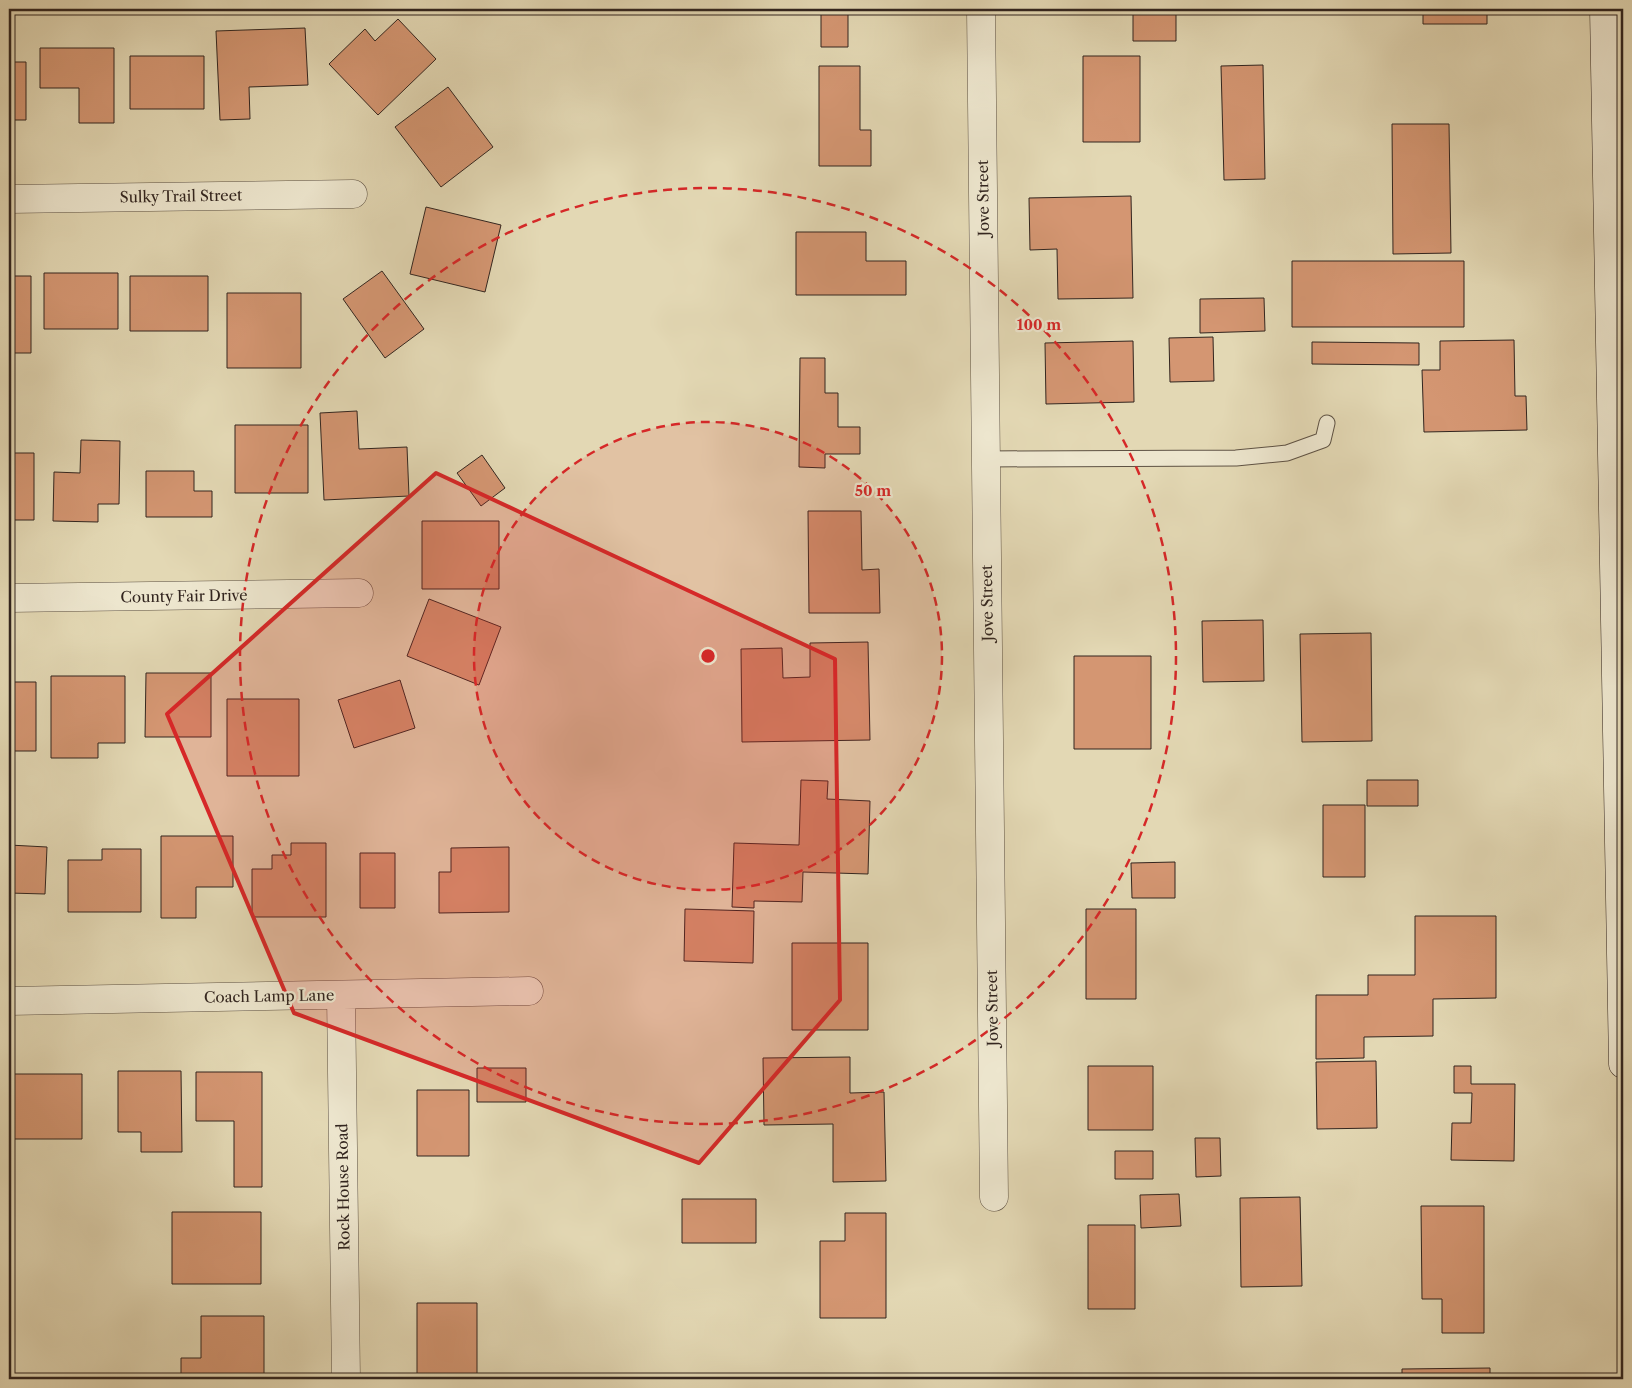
<svg xmlns="http://www.w3.org/2000/svg" width="1632" height="1388" font-family="'Libre Caslon Text',serif">
  <style>
    .building { fill: #d49672; stroke: #32251f }
    .lines { fill: none; stroke-linecap: round; stroke-linejoin: round }
    .lane-casing { stroke: #5e5244; stroke-width: 17 }
    .street-casing { stroke: #5e5244; stroke-width: 29 }
    .secondary-casing { stroke: #32251f; stroke-width: 29 }
    .lane { stroke: #ede6ce; stroke-width: 15 }
    .street { stroke: #ede6ce; stroke-width: 28 }
    .secondary { stroke: #ede6ce; stroke-width: 28 }
    .marked { fill: #d62828; fill-opacity: 0.2; stroke: #d62828; stroke-width: 4; stroke-linejoin: round }
    .ring { fill: none; stroke: #d62828; stroke-width: 2.5; stroke-dasharray: 9 6 }
    .labels { text-anchor: middle; dominant-baseline: central; stroke-width: 4.5; stroke-linejoin: round; paint-order: stroke }
    .street-label { font-size: 15px; fill: #32251f; stroke: #ede6ce }
    .centre { fill: #d62828; stroke: #ede6ce; stroke-width: 2.5 }
    .ring-label { font-size: 15px; text-anchor: middle; font-weight: bold; fill: #d62828; stroke: #ede6ce; stroke-width: 4.5; stroke-linejoin: round; paint-order: stroke }
  </style>
  <rect width="100%" height="100%" fill="#e3d8b4"/>
  <filter id="stains"><feTurbulence type="fractalNoise" baseFrequency=".004" numOctaves="4"/><feColorMatrix values="0 0 0 0 .2 0 0 0 0 .09 0 0 0 0 .02 0 0 0 .5 -.17"/></filter>
  <radialGradient id="worn" r=".72"><stop offset=".6" stop-color="#630" stop-opacity="0"/><stop offset="1" stop-color="#630" stop-opacity=".3"/></radialGradient>
  <path class="building" d="M821,9H848V47H821Z
    M1133,9H1176V41H1133Z
    M1423,9H1487V24H1423Z
    M398,19L436,59L378,115L329,64L365,29L375,41Z
    M305,28L308,85L249,87L250,119L220,120L216,31Z
    M40,48H114V123H79V88H40Z
    M130,56H204V109H130Z
    M1083,56H1140V142H1083Z
    M9,62H26V120H9Z
    M1263,65L1265,179L1224,180L1221,66Z
    M819,66H860V130H871V166H819Z
    M448,87L493,147L441,187L395,127Z
    M1392,124H1449L1451,253L1393,254Z
    M1131,196L1133,298L1058,299L1057,249L1030,250L1029,198Z
    M426,207L501,225L485,292L410,274Z
    M796,232H866V261H906V295H796Z
    M1292,261H1464V327H1292Z
    M382,271L424,329L385,358L343,299Z
    M44,273H118V329H44Z
    M9,276H31V353H9Z
    M130,276H208V331H130Z
    M227,293H301V368H227Z
    M1264,298L1265,331L1200,333V299Z
    M1213,337L1214,381L1170,382L1169,338Z
    M1514,340L1515,396H1526L1527,430L1424,432L1422,370H1440V341Z
    M1133,341L1134,402L1046,404L1045,343Z
    M1312,342L1419,343V365L1312,364Z
    M800,358H825V393H838V427H860V454H825V468L799,467Z
    M357,411L359,449L407,447L409,496L324,500L320,413Z
    M235,425H308V493H235Z
    M81,440L120,441L119,504H98V522L53,521L54,472L80,473Z
    M9,453H34V520H9Z
    M482,455L505,488L481,506L457,473Z
    M146,471H194V491H212V517H146Z
    M808,511H861L862,570L879,569L880,613H809Z
    M422,521H499V589H422Z
    M429,599L501,627L479,685L407,656Z
    M1263,620L1264,681L1203,682L1202,621Z
    M1371,633L1372,741L1302,742L1300,634Z
    M868,642L870,740L742,742L741,649L782,648L783,678L810,677V643Z
    M1074,656H1151V749H1074Z
    M146,673H211V737H145Z
    M51,676H125V743H98V758H51Z
    M400,680L415,728L354,748L338,700Z
    M9,682H36V751H9Z
    M227,699H299V776H227Z
    M801,780L828,781L827,799L870,801L868,874L803,872L802,902L754,901V908L732,907L734,843L799,845Z
    M1367,780H1418V806H1367Z
    M1323,805H1365V877H1323Z
    M161,836H233V887H196V918H161Z
    M291,843H326V917H252V869H272V855H291Z
    M9,845L47,847L45,894L9,893Z
    M509,847V912L439,913V872H451V848Z
    M102,849H141V912H68V860H102Z
    M360,853H395V908H360Z
    M1175,862V898H1132L1131,863Z
    M685,909L754,911L753,963L684,961Z
    M1086,909H1136V999H1086Z
    M1415,916H1496V998L1433,999V1036L1364,1037V1058L1316,1059V995H1368V975H1415Z
    M792,943H868V1030H792Z
    M850,1057V1093L884,1092L886,1181L833,1182V1124L764,1125L763,1058Z
    M1376,1061L1377,1128L1317,1129L1316,1062Z
    M1088,1066H1153V1130H1088Z
    M1454,1066H1471V1084H1515L1514,1161L1451,1160L1452,1123H1471L1472,1093H1454Z
    M477,1068H526V1102H477Z
    M118,1071H181L182,1152H141V1132H118Z
    M196,1072H262V1187H234V1121H196Z
    M9,1074H82V1139H9Z
    M417,1090H469V1156H417Z
    M1195,1138H1220L1221,1176L1196,1177Z
    M1115,1151H1153V1179H1115Z
    M1179,1194L1181,1226L1141,1228L1140,1195Z
    M1300,1197L1302,1286L1241,1287L1240,1198Z
    M682,1199H756V1243H682Z
    M1421,1206H1484V1333H1442V1299H1422Z
    M172,1212H261V1284H172Z
    M845,1213H886V1318H820V1241H845Z
    M1088,1225H1135V1309H1088Z
    M417,1303H477V1376H417Z
    M201,1316H264V1379H181V1358H201Z
    M1490,1368V1379H1402V1369Z"/>
  <g class="lines">
    <defs>
      <path id="lane" d="M986,459L1236,458L1287,453L1323,440L1327,423"/>
      <path id="street" d="M981,9L994,1197
        M9,199L353,194
        M9,598L359,593
        M341,995L346,1379
        M9,1001L529,991"/>
      <path id="secondary" d="M1604,9L1623,1064"/>
    </defs>
    <use href="#lane" class="lane-casing"/>
    <use href="#street" class="street-casing"/>
    <use href="#secondary" class="secondary-casing"/>
    <use href="#lane" class="lane"/>
    <use href="#street" class="street"/>
    <use href="#secondary" class="secondary"/>
  </g>
  <path class="marked" d="M436,473L835,659L840,1000L699,1163L294,1013L167,714Z"/>
  <circle cx="708" cy="656" r="234" fill="#d62828" fill-opacity=".12"/>
  <g class="ring">
    <circle cx="708" cy="656" r="234"/>
    <circle cx="708" cy="656" r="468"/>
  </g>
  <g class="labels">
    <g class="street-label">
      <text transform="translate(181 196) rotate(-1)">Sulky Trail Street</text>
      <text transform="translate(983 198) rotate(-91)">Jove Street</text>
      <text transform="translate(184 596) rotate(-1)">County Fair Drive</text>
      <text transform="translate(987 603) rotate(-91)">Jove Street</text>
      <text transform="translate(269 996) rotate(-1)">Coach Lamp Lane</text>
      <text transform="translate(992 1008) rotate(-91)">Jove Street</text>
      <text transform="translate(343 1187) rotate(-91)">Rock House Road</text>
    </g>
  </g>
  <circle cx="708" cy="656" r="8" class="centre"/>
  <g class="ring-label">
    <text x="1039" y="330">100 m</text>
    <text x="873" y="496">50 m</text>
  </g>
  <rect width="1632" height="1388" fill="none" stroke="#e3d8b4" stroke-width="30"/>
  <rect x="10" y="10" width="1612" height="1368" fill="none" stroke="#32251f" stroke-width="2.5"/>
  <rect x="15" y="15" width="1602" height="1358" fill="none" stroke="#32251f"/>
  <rect width="100%" height="100%" filter="url(#stains)"/>
  <rect width="100%" height="100%" fill="url(#worn)"/>
</svg>
